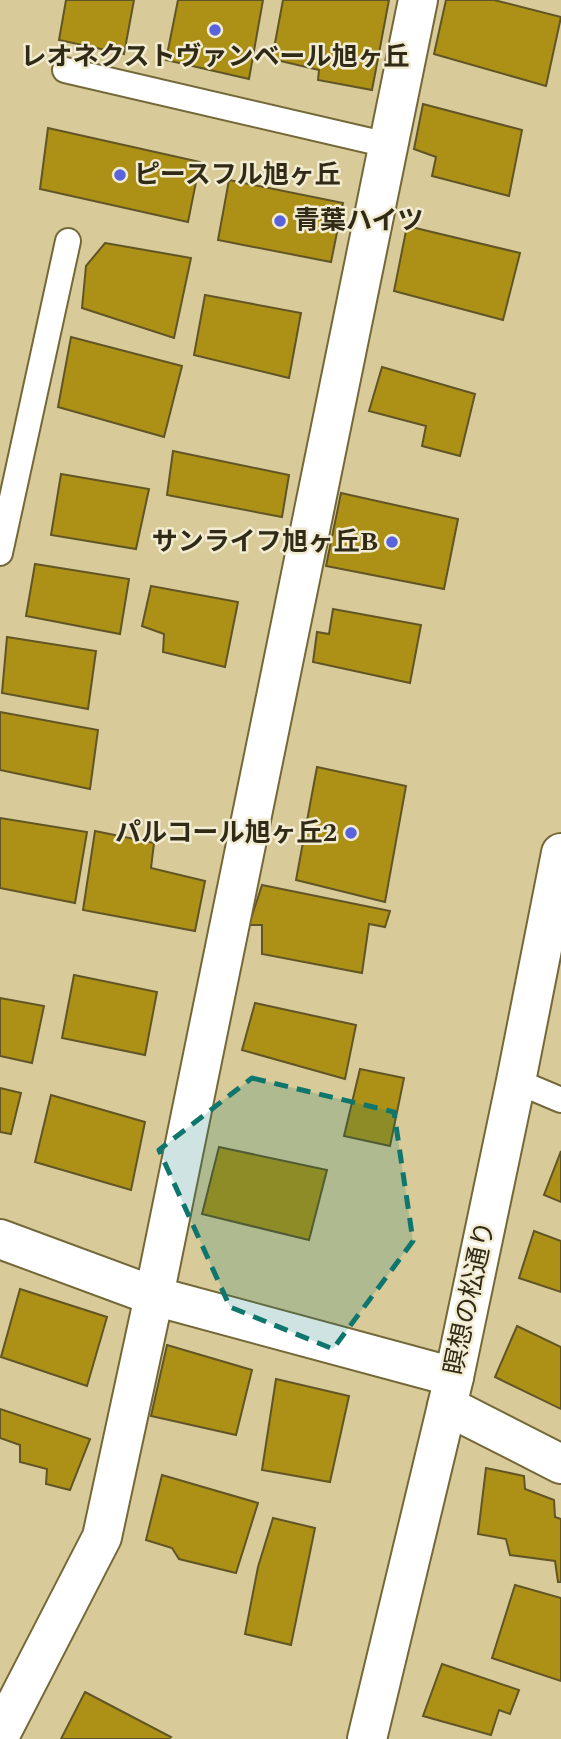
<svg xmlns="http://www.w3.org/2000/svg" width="561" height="1739" font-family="Spectral,'Noto Sans JP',serif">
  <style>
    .building { fill: #ad9116; stroke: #615525; stroke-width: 2 }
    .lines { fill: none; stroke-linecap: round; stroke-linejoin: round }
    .service-casing { stroke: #746839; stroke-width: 28 }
    .minor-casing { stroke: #746839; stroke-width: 42 }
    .tertiary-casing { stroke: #746839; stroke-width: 42 }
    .service { stroke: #fff; stroke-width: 24 }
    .minor { stroke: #fff; stroke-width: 38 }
    .tertiary { stroke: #fff; stroke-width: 38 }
    .marked { fill: #0f766e; fill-opacity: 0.2; stroke: #0f766e; stroke-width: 5; stroke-dasharray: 14 9; stroke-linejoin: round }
    .poi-dot { fill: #5964dc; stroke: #f2ecd3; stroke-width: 2.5 }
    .labels { text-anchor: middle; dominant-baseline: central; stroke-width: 5; stroke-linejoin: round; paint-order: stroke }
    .poi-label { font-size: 26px; font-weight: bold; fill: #302a16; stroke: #f2ecd3; text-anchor: start }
    .street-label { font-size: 26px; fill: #302a16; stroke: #f2ecd3 }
  </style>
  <rect width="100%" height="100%" fill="#d8cb99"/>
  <path class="building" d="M66,0H134L124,54L59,40Z
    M178,0H263L249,79L166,60Z
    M283,0H389L372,90L318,80L319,70L272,59Z
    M446,0H494L561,17L546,86L434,54Z
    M423,104L522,130L509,196L432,176L436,157L414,149Z
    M48,128L200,162L188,222L40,189Z
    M229,180L343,203L331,262L218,240Z
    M407,226L520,253L503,320L394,291Z
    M105,243L191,258L174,338L82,308L86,266Z
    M205,295L301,313L289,378L194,355Z
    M71,337L182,366L164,437L58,407Z
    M382,367L475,394L460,456L422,446L426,426L369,411Z
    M173,451L289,475L282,517L167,495Z
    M61,474L149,489L136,549L51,535Z
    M341,493L458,519L444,589L326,566Z
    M35,564L129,579L120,634L26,616Z
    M151,586L238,602L225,667L163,652L164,634L142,626Z
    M333,609L421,625L410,683L313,662L317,632L329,634Z
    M7,637L96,651L88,709L2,693Z
    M0,712L98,730L90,789L0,770Z
    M317,767L406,786L385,902L296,880Z
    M0,818L87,832L75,903L0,888Z
    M95,831L154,843L151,868L205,881L195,931L83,910Z
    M262,885L390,911L385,927L369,924L362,973L262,954V925H249Z
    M74,975L157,992L145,1055L62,1038Z
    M0,998L44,1006L32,1063L0,1056Z
    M255,1003L356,1025L345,1079L242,1050Z
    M360,1069L404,1078L390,1146L344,1136Z
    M0,1088L21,1093L11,1134L0,1132Z
    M51,1095L145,1122L131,1190L35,1162Z
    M219,1147L327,1170L309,1240L202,1214Z
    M561,1151V1202L544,1195Z
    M534,1231L561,1241V1292L519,1278Z
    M20,1289L107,1317L87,1386L1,1357Z
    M517,1326L561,1347V1409L495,1377Z
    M167,1345L252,1370L236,1435L151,1416Z
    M276,1379L349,1396L330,1482L262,1470Z
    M0,1409L90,1439L70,1490L46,1484L47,1469L20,1462V1445L0,1438Z
    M486,1468L524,1476L525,1489L554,1500L555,1517L561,1519V1582H558L555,1561L510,1555L506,1539L478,1534Z
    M162,1475L258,1503L236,1573L179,1559L172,1548L146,1540Z
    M273,1518L315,1528L291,1645L245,1634L258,1567Z
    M515,1585L561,1598V1681L492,1658Z
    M442,1664L519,1690L510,1714L499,1710L491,1735L423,1716Z
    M85,1692L171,1737L169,1739H61Z"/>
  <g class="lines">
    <defs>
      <path id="service" d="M65,70L388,145
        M0,553L68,241
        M516,1081L561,1100"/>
      <path id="minor" d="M0,1239L154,1296L454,1377
        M447,1406L561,1464
        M0,1735L102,1537L154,1296L418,0"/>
      <path id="tertiary" d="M367,1739L454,1377L516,1081L561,853"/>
    </defs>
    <use href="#service" class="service-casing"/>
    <use href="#minor" class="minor-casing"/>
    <use href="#tertiary" class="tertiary-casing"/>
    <use href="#service" class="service"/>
    <use href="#minor" class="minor"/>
    <use href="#tertiary" class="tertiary"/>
  </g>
  <path class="marked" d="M252,1078L394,1112L413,1241L333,1349L230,1307L159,1150Z"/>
  <g class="poi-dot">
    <circle cx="215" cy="30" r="7"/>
    <circle cx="120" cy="175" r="7"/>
    <circle cx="280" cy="221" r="7"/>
    <circle cx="392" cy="542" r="7"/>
    <circle cx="351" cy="833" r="7"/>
  </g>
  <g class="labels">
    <g class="poi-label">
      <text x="215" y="57" text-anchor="middle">レオネクストヴァンベール旭ヶ丘</text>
      <text x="134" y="175">ピースフル旭ヶ丘</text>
      <text x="294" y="221">青葉ハイツ</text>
      <text x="378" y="542" text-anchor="end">サンライフ旭ヶ丘B</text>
      <text x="337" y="833" text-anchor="end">パルコール旭ヶ丘2</text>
    </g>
    <g class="street-label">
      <text transform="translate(470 1298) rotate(-78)">瞑想の松通り</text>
    </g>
  </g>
</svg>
